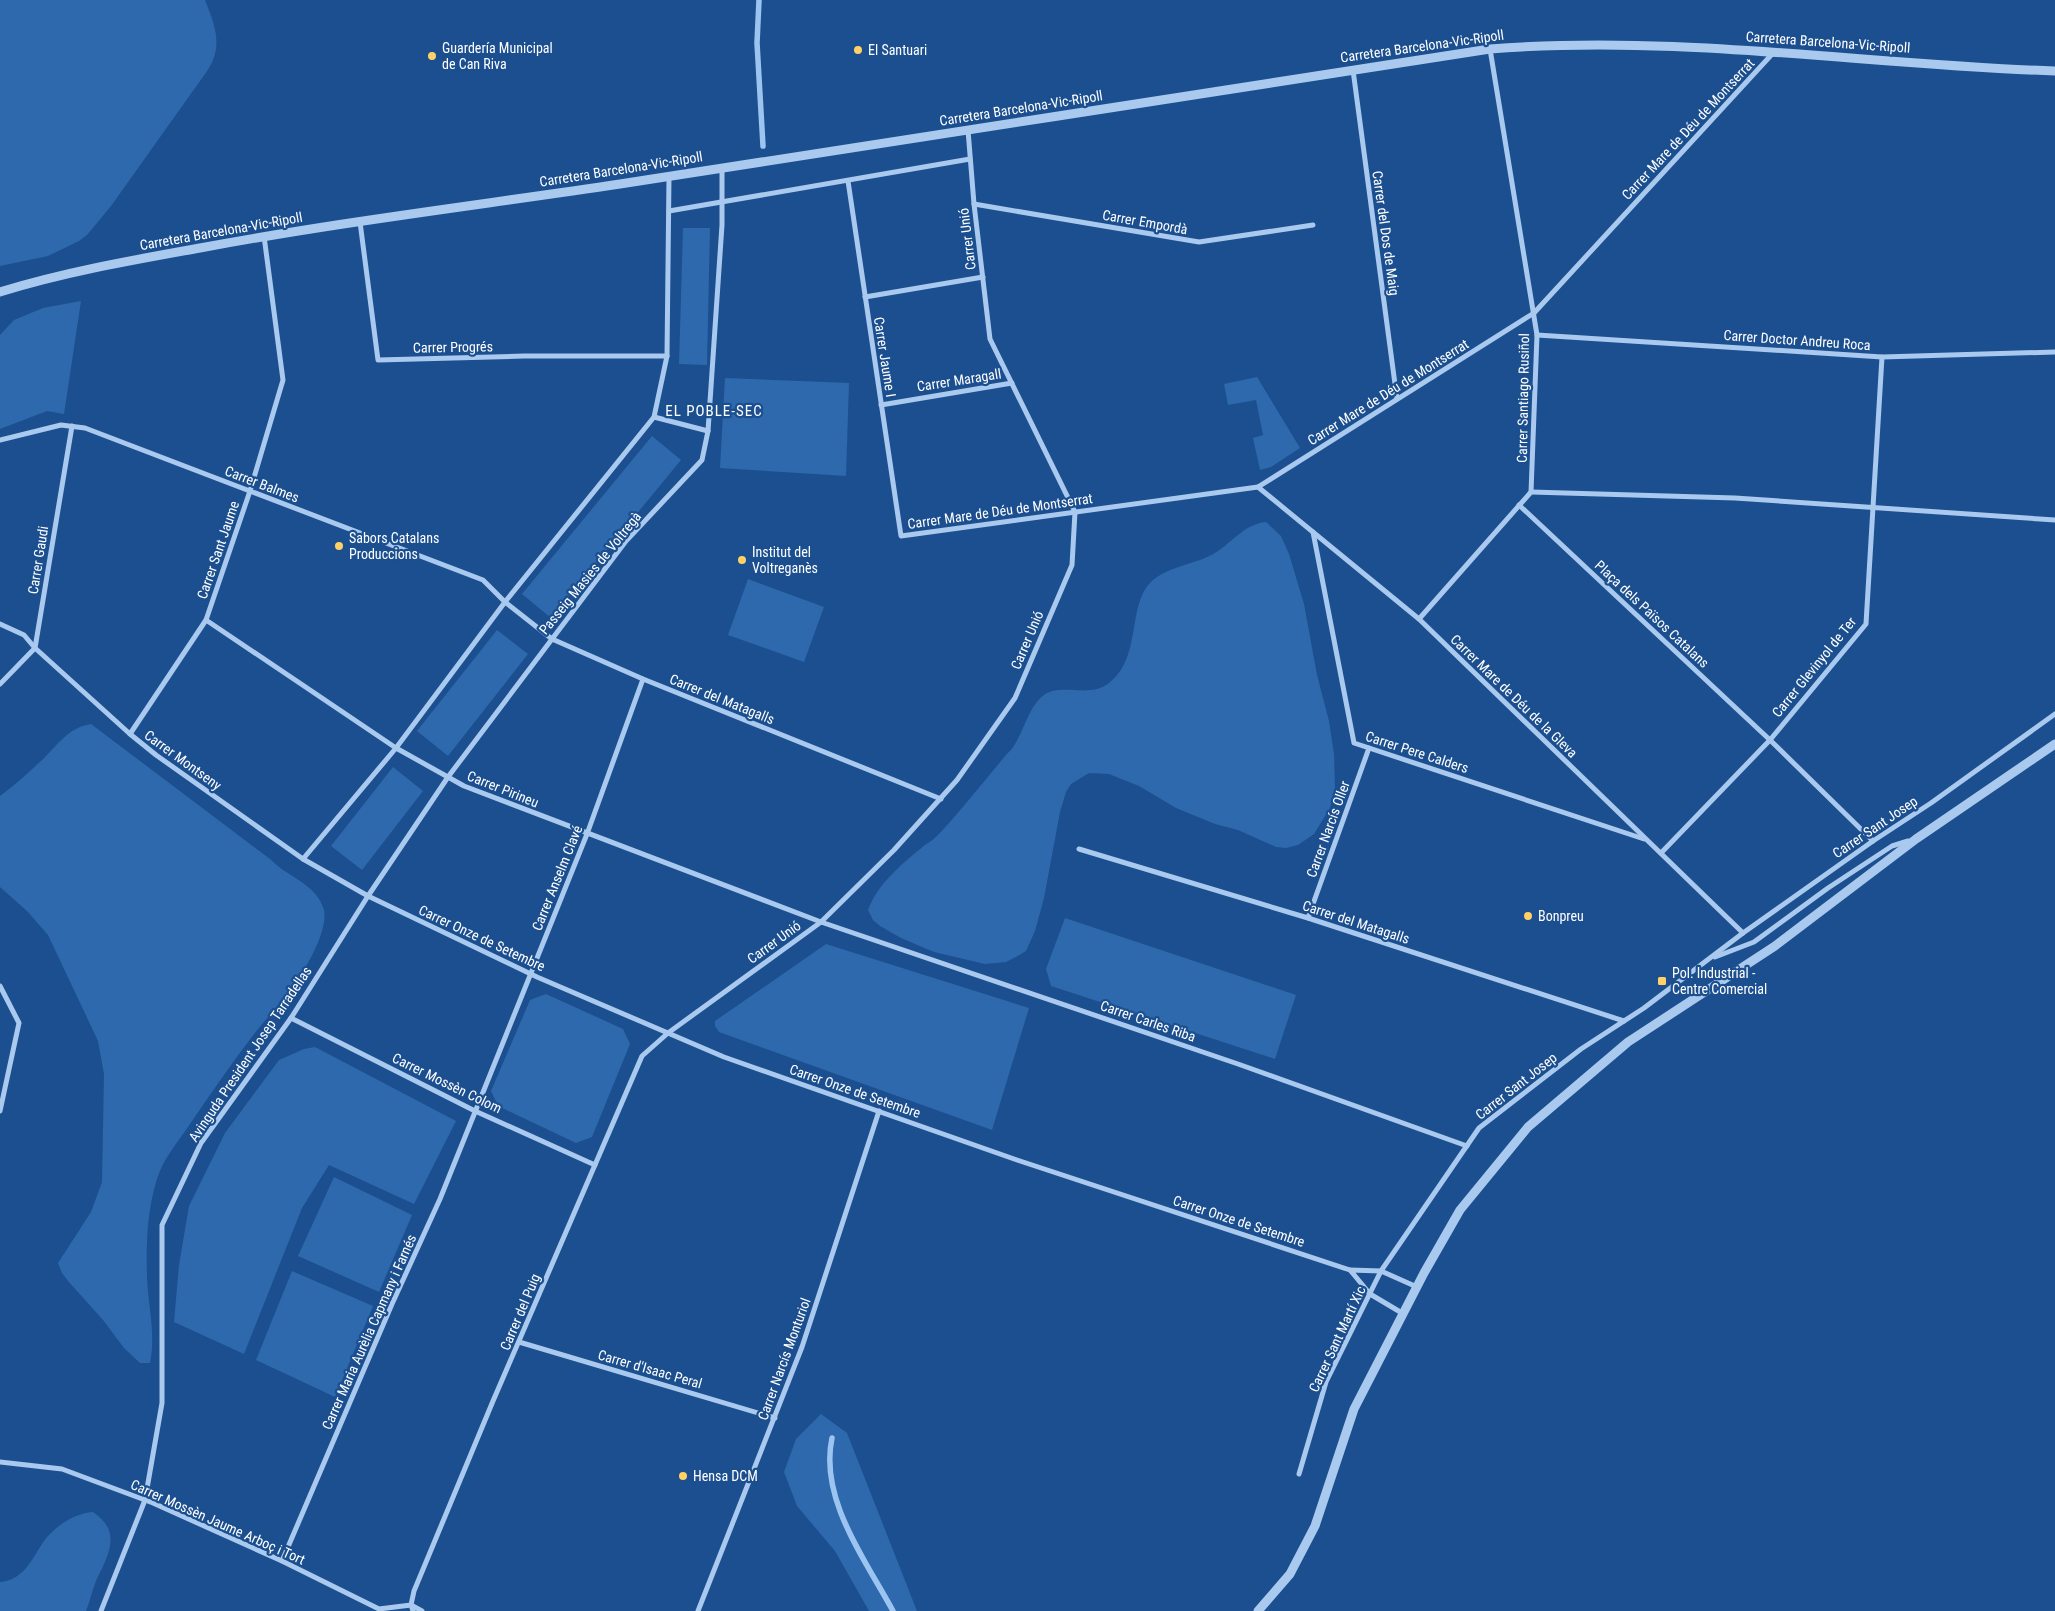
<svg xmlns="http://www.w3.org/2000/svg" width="2055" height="1611" viewBox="0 0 2055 1611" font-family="'Roboto Condensed',sans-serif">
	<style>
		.green { fill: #2e69ad }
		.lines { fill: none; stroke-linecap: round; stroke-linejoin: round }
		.stream { stroke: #9cc4f0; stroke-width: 5.5 }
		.minor { stroke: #a9c9ee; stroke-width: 5 }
		.tertiary { stroke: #a9c9ee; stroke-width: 9 }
		.poi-dot { fill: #ffd166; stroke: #1b4f8f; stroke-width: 2 }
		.labels { text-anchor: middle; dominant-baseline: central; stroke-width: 4.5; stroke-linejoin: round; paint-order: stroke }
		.street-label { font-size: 14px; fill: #fff; stroke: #1b4f8f }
		.poi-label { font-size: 14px; fill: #fff; stroke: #1b4f8f; text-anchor: start }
		.neighbourhood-label { font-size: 15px; letter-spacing: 1px; fill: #fff; stroke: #1b4f8f }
	</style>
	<rect width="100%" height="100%" fill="#1b4f8f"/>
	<g class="green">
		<path d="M 0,0 L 205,0 C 216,28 224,48 205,74 L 111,206 L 87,235 L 79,241 L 48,256 L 0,266 Z"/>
		<path d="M 683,228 L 710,228 L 707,365 L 679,364 Z"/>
		<path d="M 81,301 L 64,414 L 47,411 L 0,429 L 0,335 L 14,320 L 43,308 Z"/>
		<path d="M 1257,377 L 1300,448 L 1271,467 L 1260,470 L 1253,438 L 1263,435 L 1256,400 L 1228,405 L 1224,384 Z"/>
		<path d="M 725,378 L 849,383 L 846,476 L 720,468 Z"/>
		<path d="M 652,436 L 681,460 L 551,618 L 522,594 Z"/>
		<path d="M 1266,522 L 1281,536 L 1289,554 L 1304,604 L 1317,675 L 1329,721 L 1334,754 L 1335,788 L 1330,808 L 1314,834 L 1298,845 L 1286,848 L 1276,847 L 1238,830 L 1215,824 L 1176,808 L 1139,786 L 1109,774 L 1089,773 L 1071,784 L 1066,792 L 1060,812 L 1044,898 L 1035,931 L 1026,951 L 1016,957 L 1006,962 L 985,964 L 934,952 L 901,938 L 880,926 L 873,920 L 868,910 C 878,883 903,863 925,845 C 929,842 933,840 937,836 C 961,811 983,782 1006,755 C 1009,752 1013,748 1015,744 C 1025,728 1029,706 1044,695 C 1061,682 1089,699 1109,683 C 1143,657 1126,603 1153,580 C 1170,566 1196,564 1215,553 C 1233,542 1244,524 1266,522 Z"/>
		<path d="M 748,579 L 824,607 L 804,662 L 728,635 Z"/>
		<path d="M 497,630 L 528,654 L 448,756 L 417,731 Z"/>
		<path d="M 91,724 L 270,859 C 287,877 317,884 324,910 C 328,928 310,961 300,976 C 288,995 272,1012 258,1029 C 234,1060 212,1092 190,1124 C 178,1142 163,1159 157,1179 C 147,1211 146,1244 147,1277 C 148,1306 156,1334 150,1363 L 140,1363 L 124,1348 L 103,1320 L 68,1281 L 62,1273 L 58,1263 L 91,1212 L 102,1182 L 104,1074 L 98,1041 L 48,935 L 27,911 L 0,887 L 0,796 C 15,785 28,773 42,760 C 58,745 67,728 91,724 Z"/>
		<path d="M 393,767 L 423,791 L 362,870 L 331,846 Z"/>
		<path d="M 1065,918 L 1296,995 L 1275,1059 L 1051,986 L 1046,969 Z"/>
		<path d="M 826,944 L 1029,1008 L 992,1130 L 719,1032 L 715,1026 L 715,1021 Z"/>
		<path d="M 546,994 L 623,1029 L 630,1044 L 592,1137 L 576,1143 L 498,1106 L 491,1091 L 530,1000 Z"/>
		<path d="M 315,1047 L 456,1121 L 414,1204 L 329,1165 L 302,1208 L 244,1354 L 174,1322 L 179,1265 L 189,1206 L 225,1133 L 279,1060 L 304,1049 Z"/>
		<path d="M 334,1177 L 412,1215 L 379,1292 L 298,1256 Z"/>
		<path d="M 292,1271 L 373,1306 L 335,1397 L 256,1360 Z"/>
		<path d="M 821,1414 L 847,1433 L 917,1611 L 869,1611 L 835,1551 L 797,1506 L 784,1472 L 796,1439 Z"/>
		<path d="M 93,1512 C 123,1532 108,1555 96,1581 C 92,1591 90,1601 86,1611 L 0,1611 L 0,1582 C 23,1580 31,1561 42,1544 C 52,1528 74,1513 93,1512 Z"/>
	</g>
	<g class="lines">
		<g class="stream">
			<path d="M 759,0 L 757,43 L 763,146"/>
			<path d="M 832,1438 C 819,1499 865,1559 893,1611"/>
		</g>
		<g class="minor">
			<path d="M 1353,70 L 1397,399"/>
			<path d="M 848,181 L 901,536 L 1258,487 L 1534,313 L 1774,52"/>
			<path d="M 974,204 L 1199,242 L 1313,225"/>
			<path d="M 669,211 L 970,159"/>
			<path d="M 360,222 L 378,360 L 524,356 L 667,356"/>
			<path d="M 865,297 L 983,277"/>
			<path d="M 1537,335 L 1882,357 L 2055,352"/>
			<path d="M 881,405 L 1012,383"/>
			<path d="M 654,417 L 708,431"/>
			<path d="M 0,440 L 61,425 L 85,428 L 483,580 L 505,602 L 552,639 L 643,679 L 941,799"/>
			<path d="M 1258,487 L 1419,619 L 1743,933"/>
			<path d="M 1531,492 L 1735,498 L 2055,520"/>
			<path d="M 1519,505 L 1770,740 L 1873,841"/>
			<path d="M 1313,532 L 1354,743 L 1644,839"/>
			<path d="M 1419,619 L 1531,492 L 1537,335 L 1490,49"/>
			<path d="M 206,620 L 396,748 L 464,786 L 821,922 L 1238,1064 L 1467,1146"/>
			<path d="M 0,624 L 24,635 L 35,648 L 130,734 L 156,755 L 303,859 L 368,896 L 537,977 L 724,1057 L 1017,1160 L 1350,1270"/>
			<path d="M 0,684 L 35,648 L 72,426"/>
			<path d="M 130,734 L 206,620 L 250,491 L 283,380 L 264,236"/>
			<path d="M 1079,849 L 1308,918 L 1624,1021"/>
			<path d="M 1661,853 L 1770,740 L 1866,624 L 1882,357"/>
			<path d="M 303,859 L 396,748 L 505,602 L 654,417 L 667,356 L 669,177"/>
			<path d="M 1308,918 L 1369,748"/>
			<path d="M 1715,957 L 1754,942 L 1828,888 L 1892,846 L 1908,841"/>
			<path d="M 0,986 L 19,1023 L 0,1111"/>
			<path d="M 291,1018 L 475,1111 L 595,1165"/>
			<path d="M 1402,1313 L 1370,1294 L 1350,1270 L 1381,1271 L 1417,1287"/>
			<path d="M 519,1342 L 775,1418"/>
			<path d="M 0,1462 L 62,1469 L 153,1503 L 282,1561 L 379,1609 L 411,1605 L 422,1611"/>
			<path d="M 1299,1474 L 1326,1382 L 1381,1271 L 1479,1128 L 1581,1049 L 1644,1008 L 1743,933 L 1873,841 L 1931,803 L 2055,714"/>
			<path d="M 282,1561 L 392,1304 L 440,1199 L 587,834 L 643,679"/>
			<path d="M 101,1611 L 145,1500 L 162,1403 L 162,1225 L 201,1143 L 291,1018 L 368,896 L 448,777 L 626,541 L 702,460 L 708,431 L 722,225 L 722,168"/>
			<path d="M 413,1611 L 411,1605 L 414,1591 L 493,1401 L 642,1056 L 668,1033 L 821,922 L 894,850 L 957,780 L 1015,698 L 1072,565 L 1075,512 L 990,339 L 974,204 L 968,130"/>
			<path d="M 698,1611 L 802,1347 L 879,1111"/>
		</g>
		<g class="tertiary">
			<path d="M 0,292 C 65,272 133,260 200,248 C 339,222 480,205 620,184 C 910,141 1200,92 1490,49 C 1679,34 1867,65 2055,71"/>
			<path d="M 1258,1611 L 1290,1574 L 1315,1526 L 1354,1409 L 1424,1273 L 1460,1210 L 1528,1127 L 1628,1042 L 1775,946 L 1916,839 L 2055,744"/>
		</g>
	</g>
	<g class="poi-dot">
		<circle cx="858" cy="50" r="5"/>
		<circle cx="432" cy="56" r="5"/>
		<circle cx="339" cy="546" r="5"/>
		<circle cx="742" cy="560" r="5"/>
		<circle cx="1528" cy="916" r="5"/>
		<rect x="1657" y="976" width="10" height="10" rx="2.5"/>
		<circle cx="683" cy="1476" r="5"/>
	</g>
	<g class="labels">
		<g class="street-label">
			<text transform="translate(1828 42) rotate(4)">Carretera Barcelona-Vic-Ripoll</text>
			<text transform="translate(1422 46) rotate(-8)">Carretera Barcelona-Vic-Ripoll</text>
			<text transform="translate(1021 108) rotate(-9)">Carretera Barcelona-Vic-Ripoll</text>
			<text transform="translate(1688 129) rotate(-47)">Carrer Mare de Déu de Montserrat</text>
			<text transform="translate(621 169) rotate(-9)">Carretera Barcelona-Vic-Ripoll</text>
			<text transform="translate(1145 222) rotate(10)">Carrer Empordà</text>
			<text transform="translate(221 231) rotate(-10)">Carretera Barcelona-Vic-Ripoll</text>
			<text transform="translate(1386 233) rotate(82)">Carrer del Dos de Maig</text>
			<text transform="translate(967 239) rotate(-97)">Carrer Unió</text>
			<text transform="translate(1797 340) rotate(4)">Carrer Doctor Andreu Roca</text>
			<text transform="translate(453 347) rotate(-1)">Carrer Progrés</text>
			<text transform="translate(885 357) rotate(81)">Carrer Jaume I</text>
			<text transform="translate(959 380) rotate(-9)">Carrer Maragall</text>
			<text transform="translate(1388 392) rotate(-32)">Carrer Mare de Déu de Montserrat</text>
			<text transform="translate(1523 398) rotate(-89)">Carrer Santiago Rusiñol</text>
			<text transform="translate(262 484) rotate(21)">Carrer Balmes</text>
			<text transform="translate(1000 511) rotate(-8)">Carrer Mare de Déu de Montserrat</text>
			<text transform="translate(218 550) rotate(-71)">Carrer Sant Jaume</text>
			<text transform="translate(38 560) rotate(-81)">Carrer Gaudi</text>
			<text transform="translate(590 573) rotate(-51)">Passeig Masies de Voltregà</text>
			<text transform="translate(1652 614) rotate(43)">Plaça dels Països Catalans</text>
			<text transform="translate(1027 640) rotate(-67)">Carrer Unió</text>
			<text transform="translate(1814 667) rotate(-51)">Carrer Glevinyol de Ter</text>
			<text transform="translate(1514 696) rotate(44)">Carrer Mare de Déu de la Gleva</text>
			<text transform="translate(722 699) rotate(22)">Carrer del Matagalls</text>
			<text transform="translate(1417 752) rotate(18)">Carrer Pere Calders</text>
			<text transform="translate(183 760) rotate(36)">Carrer Montseny</text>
			<text transform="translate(503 789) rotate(22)">Carrer Pirineu</text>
			<text transform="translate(1875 827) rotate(-34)">Carrer Sant Josep</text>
			<text transform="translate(1328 829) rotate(-70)">Carrer Narcís Oller</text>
			<text transform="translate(557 878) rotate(-68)">Carrer Anselm Clavé</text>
			<text transform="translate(1356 922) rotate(18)">Carrer del Matagalls</text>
			<text transform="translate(482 938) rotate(25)">Carrer Onze de Setembre</text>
			<text transform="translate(774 942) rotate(-36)">Carrer Unió</text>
			<text transform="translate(1148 1021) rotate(19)">Carrer Carles Riba</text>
			<text transform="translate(250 1054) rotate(-56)">Avinguda President Josep Tarradellas</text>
			<text transform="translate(447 1083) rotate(26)">Carrer Mossèn Colom</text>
			<text transform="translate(1516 1086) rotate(-38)">Carrer Sant Josep</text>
			<text transform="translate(855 1091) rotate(19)">Carrer Onze de Setembre</text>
			<text transform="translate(1239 1221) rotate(18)">Carrer Onze de Setembre</text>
			<text transform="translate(520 1312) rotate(-67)">Carrer del Puig</text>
			<text transform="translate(369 1332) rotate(-66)">Carrer Maria Aurèlia Capmany i Farnés</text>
			<text transform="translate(1337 1339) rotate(-65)">Carrer Sant Martí Xic</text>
			<text transform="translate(784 1359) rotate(-70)">Carrer Narcís Monturiol</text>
			<text transform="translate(650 1369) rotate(16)">Carrer d'Isaac Peral</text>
			<text transform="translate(218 1522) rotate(24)">Carrer Mossèn Jaume Arboç i Tort</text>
		</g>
		<g class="poi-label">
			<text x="442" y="48">Guardería Municipal<tspan x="442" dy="16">de Can Riva</tspan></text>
			<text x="868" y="50">El Santuari</text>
			<text x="349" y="538">Sabors Catalans<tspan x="349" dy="16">Produccions</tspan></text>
			<text x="752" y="552">Institut del<tspan x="752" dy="16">Voltreganès</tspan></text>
			<text x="1538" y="916">Bonpreu</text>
			<text x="1672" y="973">Pol. Industrial -<tspan x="1672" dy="16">Centre Comercial</tspan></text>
			<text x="693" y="1476">Hensa DCM</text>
		</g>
		<g class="neighbourhood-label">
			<text x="714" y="411">EL POBLE-SEC</text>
		</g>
	</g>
</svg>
